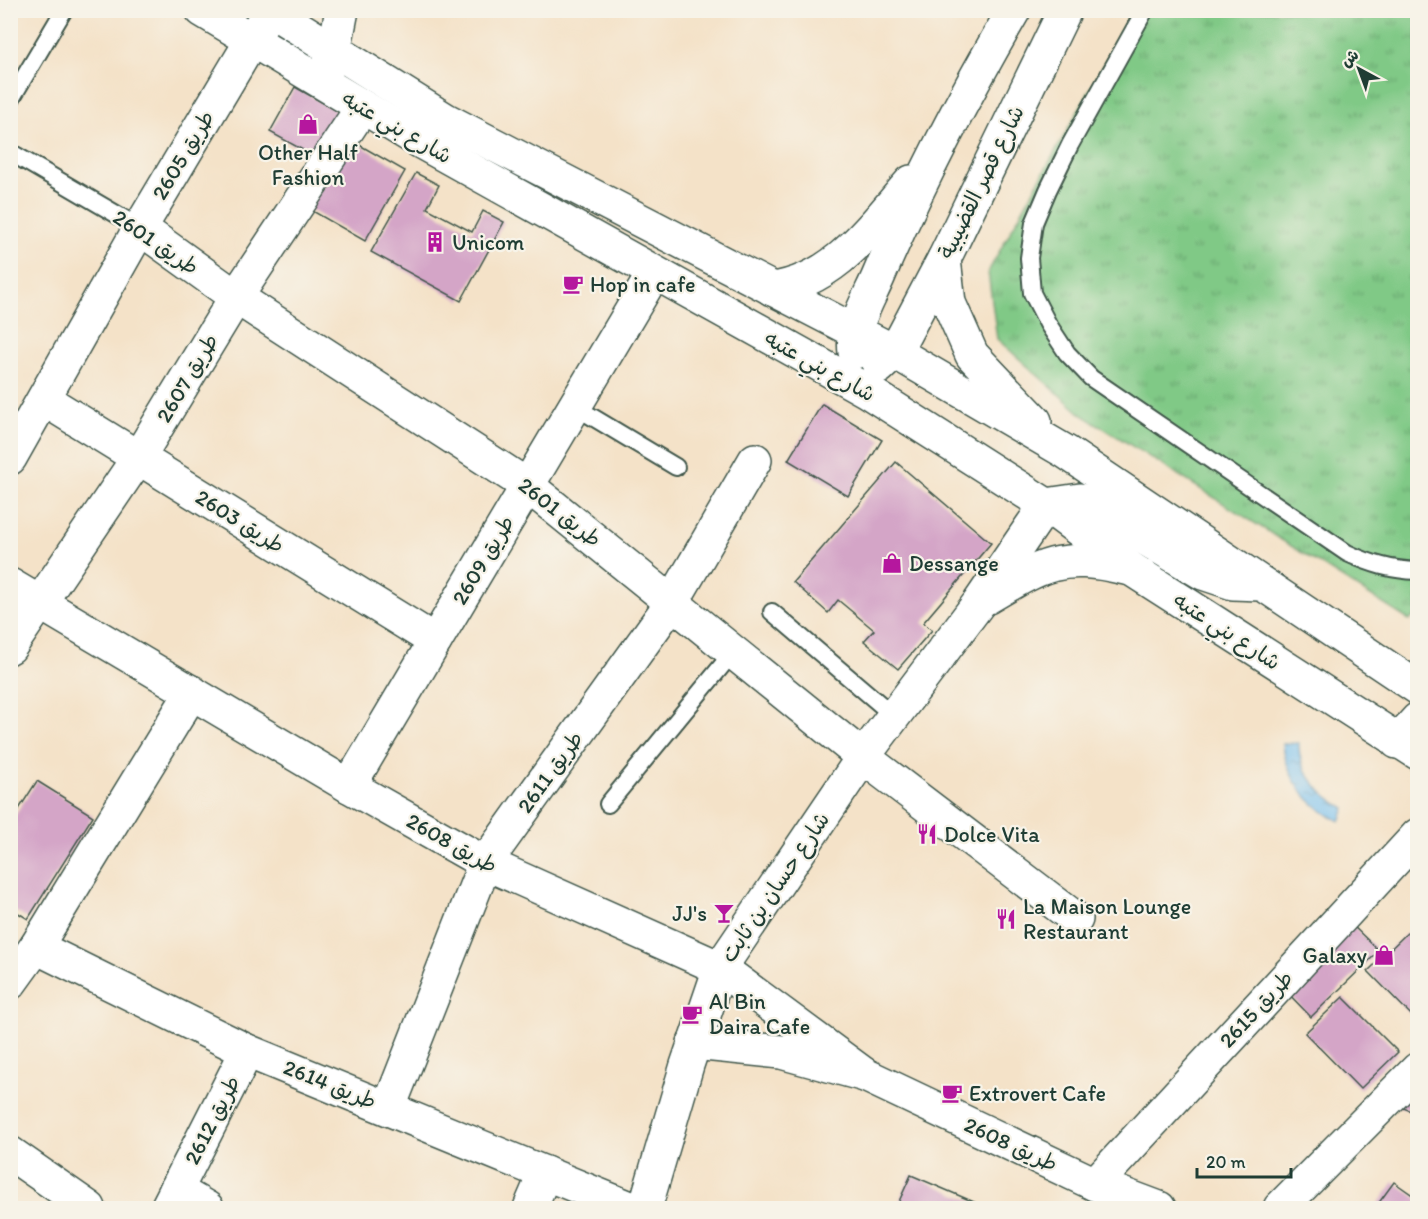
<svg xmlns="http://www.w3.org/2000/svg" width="1428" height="1219" viewBox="0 0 1428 1219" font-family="Itim,'Playpen Sans Arabic',sans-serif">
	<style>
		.grass { fill: url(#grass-tufts); stroke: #50835d; stroke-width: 1.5 }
		.water { fill: url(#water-ripples); stroke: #4a7e92; stroke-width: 1.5 }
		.building { fill: #d4a5c7 }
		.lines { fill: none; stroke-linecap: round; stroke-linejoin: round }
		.lane-casing { stroke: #3f564a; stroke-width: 20 }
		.street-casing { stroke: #3f564a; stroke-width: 36 }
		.secondary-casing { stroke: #3f564a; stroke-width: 36 }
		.lane { stroke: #fff; stroke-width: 16 }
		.street { stroke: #fff; stroke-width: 33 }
		.secondary { stroke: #fff; stroke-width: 33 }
		.labels { text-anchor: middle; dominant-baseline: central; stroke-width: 4.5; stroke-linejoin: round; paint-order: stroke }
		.street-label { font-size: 22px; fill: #1f3d34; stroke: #f7f3e8 }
		.poi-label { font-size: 22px; fill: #1f3d34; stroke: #f7f3e8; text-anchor: start }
	</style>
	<defs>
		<pattern id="grass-tufts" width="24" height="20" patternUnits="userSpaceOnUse" patternTransform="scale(1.5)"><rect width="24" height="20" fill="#80c986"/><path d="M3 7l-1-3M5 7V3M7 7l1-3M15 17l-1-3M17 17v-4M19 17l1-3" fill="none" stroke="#68a46e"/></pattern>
		<pattern id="water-ripples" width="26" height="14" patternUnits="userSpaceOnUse" patternTransform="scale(1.5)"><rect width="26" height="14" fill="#76bfef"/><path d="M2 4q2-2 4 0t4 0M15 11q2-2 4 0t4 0" fill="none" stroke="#609cc2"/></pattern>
	</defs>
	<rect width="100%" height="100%" fill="#f7f3e8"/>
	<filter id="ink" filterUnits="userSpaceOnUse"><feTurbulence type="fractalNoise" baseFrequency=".0167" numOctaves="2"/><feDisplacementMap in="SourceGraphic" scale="12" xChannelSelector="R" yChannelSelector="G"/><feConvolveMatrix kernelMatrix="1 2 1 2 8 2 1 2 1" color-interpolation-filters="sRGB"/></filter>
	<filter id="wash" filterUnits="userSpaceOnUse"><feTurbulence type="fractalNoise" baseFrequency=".008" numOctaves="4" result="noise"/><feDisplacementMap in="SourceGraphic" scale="24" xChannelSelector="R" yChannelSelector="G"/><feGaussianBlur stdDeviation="1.35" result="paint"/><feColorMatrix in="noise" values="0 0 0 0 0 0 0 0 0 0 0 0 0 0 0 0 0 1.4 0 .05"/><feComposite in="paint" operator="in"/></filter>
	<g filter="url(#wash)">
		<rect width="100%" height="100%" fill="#f4e2c8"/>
		<path class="grass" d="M 1134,11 L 1417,11 L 1417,615 L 1409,620 L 1081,414 L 997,339 L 988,272 Z"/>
		<path class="water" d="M 1299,743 C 1297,771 1322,796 1345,808 L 1340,821 C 1309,807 1286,779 1283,744 Z"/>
		<g id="blocks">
			<g class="building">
				<path d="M 295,87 L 346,116 L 321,160 L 270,132 Z"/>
				<path d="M 349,139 L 405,171 L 365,241 L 309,209 Z"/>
				<path d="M 416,173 L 439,185 L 427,208 L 472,232 L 483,211 L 504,222 L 461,301 L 371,252 Z"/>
				<path d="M 822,404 L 882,440 L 848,496 L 788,460 Z"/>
				<path d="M 896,462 L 991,543 L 923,623 L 932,630 L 898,669 L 864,641 L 874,630 L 838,600 L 828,613 L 793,582 Z"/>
				<path d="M 37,781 L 93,816 L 28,919 L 10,908 L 10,823 Z"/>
				<path d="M 1349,922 L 1379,951 L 1311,1017 L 1282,987 Z"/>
				<path d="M 1408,932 L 1418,942 L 1418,1022 L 1368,971 Z"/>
				<path d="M 1343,997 L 1398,1052 L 1360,1089 L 1305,1033 Z"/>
				<path d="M 1418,1077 L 1418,1114 L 1391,1103 Z"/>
				<path d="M 911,1175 L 988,1208 L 896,1208 Z"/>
				<path d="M 1394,1182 L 1418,1199 L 1418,1208 L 1375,1208 Z"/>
			</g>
		</g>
	</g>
	<g filter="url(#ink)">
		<use href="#blocks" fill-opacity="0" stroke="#3f564a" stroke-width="1.5"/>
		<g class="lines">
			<g class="lane-casing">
				<g id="lane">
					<path d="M 1145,10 L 1070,145 L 1048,190 L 1034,223 L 1029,258 L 1032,293 L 1048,324 L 1067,353 L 1091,378 L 1347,553 C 1371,564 1391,570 1418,571"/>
					<path d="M 10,101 L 64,10"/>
					<path d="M 10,152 L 140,228"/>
					<path d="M 574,406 L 676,467"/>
					<path d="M 772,612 L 894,716"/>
					<path d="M 608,804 L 734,651"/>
				</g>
			</g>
			<g class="street-casing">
				<g id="street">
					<path d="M 324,75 L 334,51 L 342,10"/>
					<path d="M 140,228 L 236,297 L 528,486 L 863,757 L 1076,919"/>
					<path d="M 45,400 L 435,641"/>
					<path d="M 10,458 L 140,228 L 270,10"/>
					<path d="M 10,585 L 349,786 L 485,863 L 720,968 L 865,1075"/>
					<path d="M 10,647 L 138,458 L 236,297 L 362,108"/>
					<path d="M 349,786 L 654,273"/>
					<path d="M 36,947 L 247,1051 L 630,1208"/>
					<path d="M 10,983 L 36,947 L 192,692"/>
					<path d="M 694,1043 L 781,1052 L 865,1075 L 1095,1184 L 1159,1208"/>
					<path d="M 389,1107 L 485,863 L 673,601 L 755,460"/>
					<path d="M 10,1153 L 89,1208"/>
					<path d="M 1095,1184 L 1418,835"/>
					<path d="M 176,1190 L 207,1208"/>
					<path d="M 167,1208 L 247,1051"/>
					<path d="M 530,1208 L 545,1173"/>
					<path d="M 1280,1208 L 1418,1069"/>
				</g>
			</g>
			<g class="secondary-casing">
				<g id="secondary">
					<path d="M 202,10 L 423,143 L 867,391 L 1046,505 L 1133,570 L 1418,753"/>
					<path d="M 270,10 L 446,120 L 895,352 L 1066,452 L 1418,688"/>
					<path d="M 944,259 L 949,303 L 972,355 L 1035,421"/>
					<path d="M 772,289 C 835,281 871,227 911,182"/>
					<path d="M 855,352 C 851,326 869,299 879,275 C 918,184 964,96 1014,10"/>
					<path d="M 879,367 L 895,352 L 944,259 L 1065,10"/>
					<path d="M 988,597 C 1043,564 1061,553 1125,568"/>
					<path d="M 1397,742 L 1418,719"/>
					<path d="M 645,1208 L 687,1065 L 720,968 L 863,757 L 979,603 L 1046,505 L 1080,500 L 1203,573 L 1233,583 L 1260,584"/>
				</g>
			</g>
			<use href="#lane" class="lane"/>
			<use href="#street" class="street"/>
			<use href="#secondary" class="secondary"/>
		</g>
	</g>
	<defs>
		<g id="shop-bare" transform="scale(1.62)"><path d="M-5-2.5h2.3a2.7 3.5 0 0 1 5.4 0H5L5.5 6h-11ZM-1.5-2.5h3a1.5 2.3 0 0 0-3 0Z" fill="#b5179e" stroke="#f7f3e8" stroke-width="2.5" paint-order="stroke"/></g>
		<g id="building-bare" transform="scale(1.62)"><path d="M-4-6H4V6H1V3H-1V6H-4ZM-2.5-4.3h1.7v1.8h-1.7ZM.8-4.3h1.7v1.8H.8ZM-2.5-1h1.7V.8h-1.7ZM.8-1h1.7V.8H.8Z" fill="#b5179e" stroke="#f7f3e8" stroke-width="2.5" paint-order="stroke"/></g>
		<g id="cafe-bare" transform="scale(1.62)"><path d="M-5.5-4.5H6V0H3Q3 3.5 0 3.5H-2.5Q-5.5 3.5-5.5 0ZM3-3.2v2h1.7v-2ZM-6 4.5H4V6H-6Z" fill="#b5179e" stroke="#f7f3e8" stroke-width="2.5" paint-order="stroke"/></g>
		<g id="restaurant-bare" transform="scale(1.62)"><path d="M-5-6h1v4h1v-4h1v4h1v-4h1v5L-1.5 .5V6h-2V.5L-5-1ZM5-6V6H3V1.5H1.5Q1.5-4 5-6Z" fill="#b5179e" stroke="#f7f3e8" stroke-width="2.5" paint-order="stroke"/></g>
		<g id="bar-bare" transform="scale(1.62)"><path d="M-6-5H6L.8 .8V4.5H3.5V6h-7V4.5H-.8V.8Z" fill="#b5179e" stroke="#f7f3e8" stroke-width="2.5" paint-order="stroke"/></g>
	</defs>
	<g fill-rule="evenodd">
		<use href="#shop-bare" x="308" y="124"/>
		<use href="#building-bare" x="435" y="242"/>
		<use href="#cafe-bare" x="573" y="284"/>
		<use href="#shop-bare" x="892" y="563"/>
		<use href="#restaurant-bare" x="927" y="834"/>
		<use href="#bar-bare" x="724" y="913"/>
		<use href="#restaurant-bare" x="1006" y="919"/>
		<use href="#shop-bare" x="1384" y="955"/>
		<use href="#cafe-bare" x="692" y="1014"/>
		<use href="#cafe-bare" x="952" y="1093"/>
	</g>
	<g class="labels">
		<g class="street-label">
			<text transform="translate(397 127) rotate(30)">شارع بني عتبه</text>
			<text transform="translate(183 155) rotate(-59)">طريق 2605</text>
			<text transform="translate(981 182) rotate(-64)">شارع قصر القضيبية</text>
			<text transform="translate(156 242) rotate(34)">طريق 2601</text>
			<text transform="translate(820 366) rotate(29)">شارع بني عتبه</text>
			<text transform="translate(187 378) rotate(-59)">طريق 2607</text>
			<text transform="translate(560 512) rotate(38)">طريق 2601</text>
			<text transform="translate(240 521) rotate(32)">طريق 2603</text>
			<text transform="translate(483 560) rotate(-59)">طريق 2609</text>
			<text transform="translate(1227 631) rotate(33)">شارع بني عتبه</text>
			<text transform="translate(550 772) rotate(-54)">طريق 2611</text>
			<text transform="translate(452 843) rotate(29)">طريق 2608</text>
			<text transform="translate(775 887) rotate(-56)">شارع حسان بن ثابت</text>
			<text transform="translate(1256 1009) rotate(-47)">طريق 2615</text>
			<text transform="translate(330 1084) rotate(22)">طريق 2614</text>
			<text transform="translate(212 1120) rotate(-63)">طريق 2612</text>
			<text transform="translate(1011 1144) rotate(25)">طريق 2608</text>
		</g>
		<g class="poi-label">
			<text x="308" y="152" text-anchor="middle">Other Half<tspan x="308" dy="25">Fashion</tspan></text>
			<text x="452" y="242">Unicom</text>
			<text x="590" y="284">Hop in cafe</text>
			<text x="909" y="563">Dessange</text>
			<text x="944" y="834">Dolce Vita</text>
			<text x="1023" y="906">La Maison Lounge<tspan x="1023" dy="25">Restaurant</tspan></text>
			<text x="707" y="913" text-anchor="end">JJ's</text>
			<text x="1367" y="955" text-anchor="end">Galaxy</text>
			<text x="709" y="1001">Al Bin<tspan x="709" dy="25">Daira Cafe</tspan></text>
			<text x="969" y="1093">Extrovert Cafe</text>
		</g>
	</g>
	<rect width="1428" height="1219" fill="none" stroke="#f7f3e8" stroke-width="36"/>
	<g transform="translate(1359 69) rotate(319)" stroke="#f7f3e8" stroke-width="4.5" paint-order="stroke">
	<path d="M0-4.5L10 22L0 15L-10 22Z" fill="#1f3d34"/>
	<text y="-9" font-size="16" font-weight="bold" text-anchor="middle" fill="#1f3d34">ش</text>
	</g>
	<path d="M1197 1168v9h94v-9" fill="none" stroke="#1f3d34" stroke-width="3"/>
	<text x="1206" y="1168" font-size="18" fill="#1f3d34" stroke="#f7f3e8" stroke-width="4.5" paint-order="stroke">20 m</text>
</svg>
